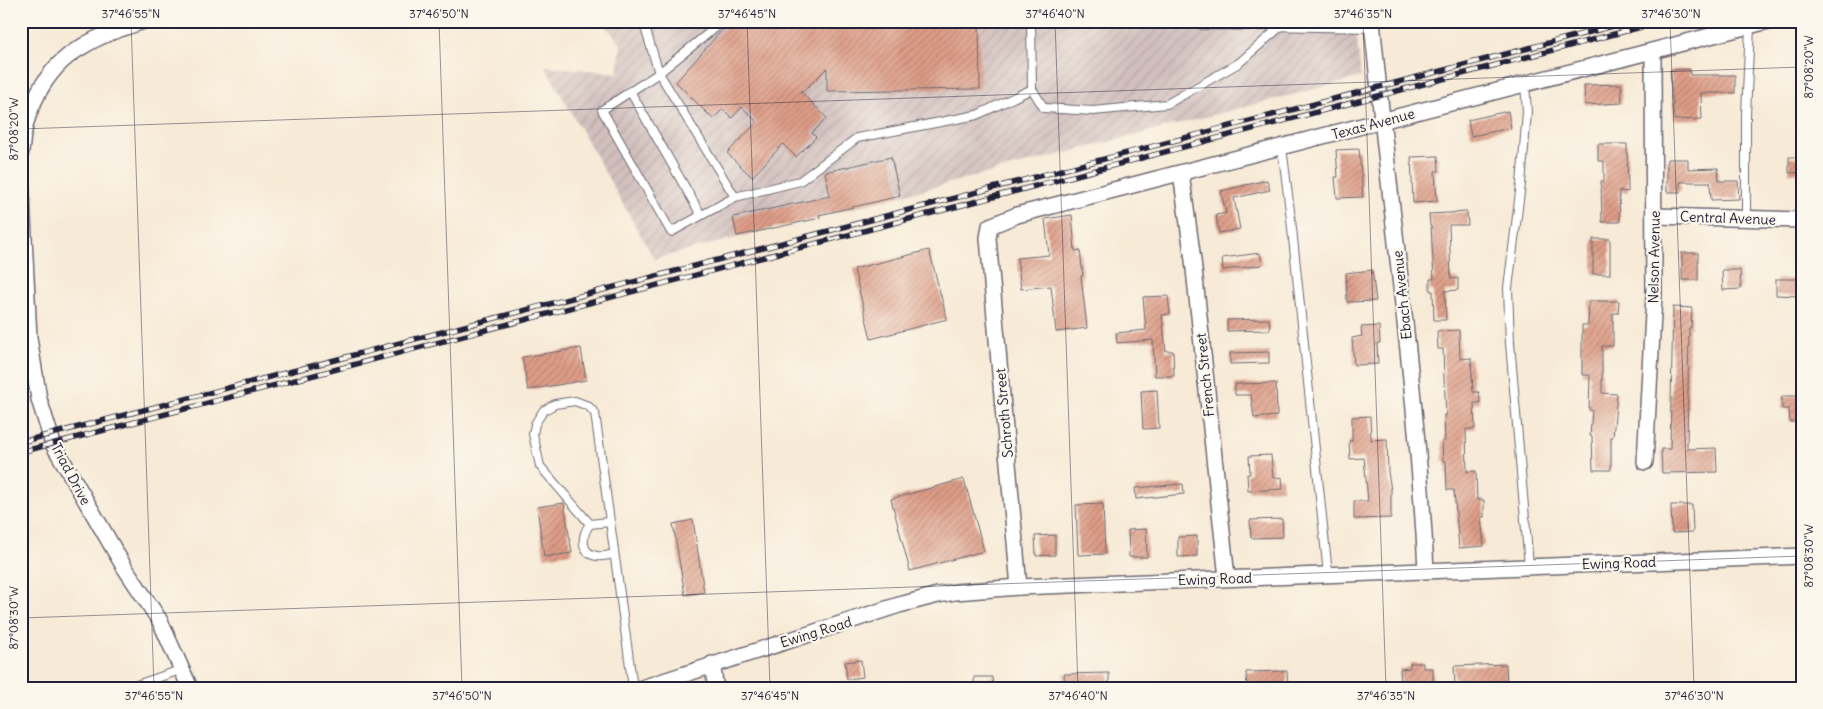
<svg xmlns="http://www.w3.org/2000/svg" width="1823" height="709" viewBox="0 0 1823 709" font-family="Delius,sans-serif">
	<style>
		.industrial { fill: url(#industrial-furrows) }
		.building { fill: url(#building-hatch) }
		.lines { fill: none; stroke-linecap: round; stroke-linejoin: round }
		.lane-casing { stroke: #6d6871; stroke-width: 10 }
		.street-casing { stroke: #6d6871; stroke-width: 18 }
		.lane { stroke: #fff; stroke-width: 8 }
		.street { stroke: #fff; stroke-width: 15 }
		.rail-casing { stroke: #22223b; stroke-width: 5.5 }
		.rail { stroke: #fbf7ec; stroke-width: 4; stroke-dasharray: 11; stroke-linecap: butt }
		.ticks { fill: none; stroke: #22223b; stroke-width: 1; stroke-opacity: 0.45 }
		.labels { text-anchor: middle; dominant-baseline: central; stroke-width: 4.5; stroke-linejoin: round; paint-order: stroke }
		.street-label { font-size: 14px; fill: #22223b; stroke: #fbf7ec }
		.neatline { fill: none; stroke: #22223b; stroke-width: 2 }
		.ticks-label { font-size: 12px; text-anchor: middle; fill: #22223b }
	</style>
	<defs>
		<pattern id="industrial-furrows" width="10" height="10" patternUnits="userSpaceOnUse" patternTransform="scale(1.25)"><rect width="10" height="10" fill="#d1bfbd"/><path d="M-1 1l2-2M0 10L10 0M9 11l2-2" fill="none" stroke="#b3a4a3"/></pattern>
		<pattern id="building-hatch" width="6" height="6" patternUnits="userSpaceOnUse" patternTransform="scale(1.25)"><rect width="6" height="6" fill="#de9d87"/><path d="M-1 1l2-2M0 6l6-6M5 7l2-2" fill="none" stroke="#b48070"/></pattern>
	</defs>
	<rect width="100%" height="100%" fill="#fbf7ec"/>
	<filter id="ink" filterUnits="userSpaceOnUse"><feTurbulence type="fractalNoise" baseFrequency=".02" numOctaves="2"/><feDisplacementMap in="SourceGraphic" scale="10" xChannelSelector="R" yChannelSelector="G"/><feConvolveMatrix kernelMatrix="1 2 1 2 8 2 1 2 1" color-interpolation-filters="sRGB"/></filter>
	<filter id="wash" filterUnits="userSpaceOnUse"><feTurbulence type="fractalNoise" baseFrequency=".0096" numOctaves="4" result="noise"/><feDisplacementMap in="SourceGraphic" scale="20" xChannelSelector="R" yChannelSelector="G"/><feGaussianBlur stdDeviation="1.12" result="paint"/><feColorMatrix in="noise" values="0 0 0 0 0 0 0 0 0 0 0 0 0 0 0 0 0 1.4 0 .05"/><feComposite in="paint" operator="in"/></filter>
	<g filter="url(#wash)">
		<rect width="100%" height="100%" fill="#f7ead6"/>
		<path class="industrial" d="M 602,21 L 1355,21 L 1361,77 L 654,259 L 545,66 L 618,73 L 621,44 Z"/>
		<g id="blocks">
			<g class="building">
				<path d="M 730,21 L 979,21 L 980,89 L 827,91 L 827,68 L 804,91 L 800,91 L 827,118 L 812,133 L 816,137 L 796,157 L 783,144 L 752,177 L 727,153 L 757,122 L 742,107 L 732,118 L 723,109 L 713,119 L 676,82 Z"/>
				<path d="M 1690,69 L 1690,75 L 1735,75 L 1735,93 L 1701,93 L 1702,119 L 1674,120 L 1670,70 Z"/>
				<path d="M 1621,84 L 1622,103 L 1585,105 L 1584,85 Z"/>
				<path d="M 1508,111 L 1511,128 L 1471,136 L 1468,120 Z"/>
				<path d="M 1598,144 L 1627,144 L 1628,192 L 1619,191 L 1620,222 L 1602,222 L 1601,181 L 1604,181 L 1604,161 L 1598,161 Z"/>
				<path d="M 1359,149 L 1363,197 L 1337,198 L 1335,177 L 1338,177 L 1336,150 Z"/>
				<path d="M 1438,156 L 1439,171 L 1435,171 L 1437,201 L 1413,203 L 1411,157 Z"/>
				<path d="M 891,157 L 900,196 L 819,215 L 820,218 L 737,236 L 733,217 L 830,196 L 825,172 Z"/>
				<path d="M 1789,157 L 1802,157 L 1802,172 L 1789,173 Z"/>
				<path d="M 1667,159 L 1688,159 L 1688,169 L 1718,168 L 1719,181 L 1738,181 L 1739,199 L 1711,200 L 1710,182 L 1680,182 L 1680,192 L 1667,192 Z"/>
				<path d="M 1267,180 L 1270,190 L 1234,198 L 1240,229 L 1219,233 L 1216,215 L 1226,213 L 1221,191 Z"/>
				<path d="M 1467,212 L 1468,225 L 1449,225 L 1451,279 L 1458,278 L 1458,290 L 1445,291 L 1446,320 L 1434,320 L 1433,291 L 1430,291 L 1430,279 L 1434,279 L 1431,226 L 1430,226 L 1429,214 Z"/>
				<path d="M 1072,215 L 1075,251 L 1080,250 L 1083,276 L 1081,276 L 1087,328 L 1056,332 L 1051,286 L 1021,289 L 1017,258 L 1049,255 L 1045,219 Z"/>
				<rect x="1593" y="239" width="17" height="35"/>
				<path d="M 929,250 L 947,319 L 871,339 L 854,269 Z"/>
				<path d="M 1260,253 L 1262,265 L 1223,270 L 1222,258 Z"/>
				<rect x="1682" y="253" width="16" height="27"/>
				<path d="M 1372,270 L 1376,301 L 1347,302 L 1346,273 Z"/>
				<path d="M 1722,270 L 1740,270 L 1741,289 L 1723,290 Z"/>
				<path d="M 1776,279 L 1802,279 L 1802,296 L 1776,295 Z"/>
				<path d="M 1168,296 L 1170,314 L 1162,315 L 1166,351 L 1173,351 L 1174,376 L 1155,376 L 1153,340 L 1117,343 L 1116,333 L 1146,330 L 1143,297 Z"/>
				<path d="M 1589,301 L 1619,301 L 1618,313 L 1613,313 L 1613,346 L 1602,346 L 1602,393 L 1617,394 L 1613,437 L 1611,437 L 1611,470 L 1593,470 L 1592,436 L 1590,436 L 1592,410 L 1589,410 L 1590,375 L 1582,375 L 1582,325 L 1588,325 Z"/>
				<path d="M 1673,307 L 1692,308 L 1691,328 L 1689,328 L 1687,449 L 1716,448 L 1717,472 L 1662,473 L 1661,449 L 1670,449 Z"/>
				<path d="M 1269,319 L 1270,330 L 1227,331 L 1227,320 Z"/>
				<path d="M 1379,326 L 1380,343 L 1377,343 L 1378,364 L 1354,365 L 1352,338 L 1362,336 L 1361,327 Z"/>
				<path d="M 1459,330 L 1460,359 L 1471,358 L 1473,392 L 1479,392 L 1480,403 L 1474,403 L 1475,429 L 1466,429 L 1467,472 L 1476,471 L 1477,500 L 1484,500 L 1484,517 L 1481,517 L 1484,546 L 1459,548 L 1454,490 L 1447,490 L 1446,461 L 1443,461 L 1442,441 L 1445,441 L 1444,415 L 1446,415 L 1444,378 L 1443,349 L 1438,349 L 1437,331 Z"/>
				<path d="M 581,348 L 586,380 L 528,390 L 522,357 Z"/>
				<path d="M 1269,352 L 1269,363 L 1230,364 L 1230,353 Z"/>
				<path d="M 1276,383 L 1277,416 L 1254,418 L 1251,395 L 1235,395 L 1235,384 Z"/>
				<path d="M 1157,390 L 1159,428 L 1143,429 L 1141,391 Z"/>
				<path d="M 1782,396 L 1802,396 L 1801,422 L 1790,422 L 1789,409 L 1782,409 Z"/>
				<path d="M 1370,416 L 1371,440 L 1387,439 L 1388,472 L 1391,490 L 1391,518 L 1354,519 L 1354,501 L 1368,501 L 1364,458 L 1350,459 L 1349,441 L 1352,441 L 1352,417 Z"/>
				<path d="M 1271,455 L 1273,478 L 1282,477 L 1283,489 L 1248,491 L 1247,474 L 1250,474 L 1249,456 Z"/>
				<path d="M 964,479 L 984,551 L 910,571 L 891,499 Z"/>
				<path d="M 1183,484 L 1184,494 L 1136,499 L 1135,488 Z"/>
				<path d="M 564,503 L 572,553 L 544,557 L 537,507 Z"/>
				<path d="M 1103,504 L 1105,554 L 1078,555 L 1076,505 Z"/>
				<path d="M 1671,505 L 1692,505 L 1693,532 L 1672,533 Z"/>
				<path d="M 1282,519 L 1283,537 L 1251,538 L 1250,520 Z"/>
				<path d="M 693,520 L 704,592 L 685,595 L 673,524 Z"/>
				<path d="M 1146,529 L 1147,557 L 1129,557 L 1128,530 Z"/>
				<path d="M 1055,535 L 1055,555 L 1036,556 L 1035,536 Z"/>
				<path d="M 1197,536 L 1197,556 L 1178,557 L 1178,537 Z"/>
				<path d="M 861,660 L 863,677 L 847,679 L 845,662 Z"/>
				<path d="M 1410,663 L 1423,663 L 1423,668 L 1433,668 L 1433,688 L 1401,688 L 1400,669 L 1410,668 Z"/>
				<path d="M 1506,664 L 1507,685 L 1455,687 L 1454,666 Z"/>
				<path d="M 1287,671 L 1288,688 L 1247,688 L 1246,672 Z"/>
				<path d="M 1109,673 L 1109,688 L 1065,688 L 1064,674 Z"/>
				<path d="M 974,677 L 992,677 L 993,688 L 974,688 Z"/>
			</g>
		</g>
	</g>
	<g filter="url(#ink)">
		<use href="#blocks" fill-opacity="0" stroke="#6d6871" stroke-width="1"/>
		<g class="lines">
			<g class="lane-casing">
				<g id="lane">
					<path d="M 643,21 L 659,73 L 735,197"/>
					<path d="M 713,21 L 716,27 L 659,73 L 602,110 L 671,232 L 735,197 L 800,181 L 857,138 L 977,115 L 1032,89"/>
					<path d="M 1031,21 L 1032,89 L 1044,108 L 1093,111 L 1167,104 L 1239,63 L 1280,27"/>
					<path d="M 1197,21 L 1202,25 L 1372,28"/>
					<path d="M 1525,84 L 1527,112 L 1521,184 L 1508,288 L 1510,343 L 1529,566"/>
					<path d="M 630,91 L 701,215"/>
					<path d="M 1282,147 L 1291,219 L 1328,574"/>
					<path d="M 1746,219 L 1746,115 L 1750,26"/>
					<path d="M 609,522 L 590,524 L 540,466 L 533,434 L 535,424 L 543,411 L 555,404 L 575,401 L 588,406 L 595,413 L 633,688"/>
					<path d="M 590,524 C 582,534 579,554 597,556 C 602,557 609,555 614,554"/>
					<path d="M 128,688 L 183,669"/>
				</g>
			</g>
			<g class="street-casing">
				<g id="street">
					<path d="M 1372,21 C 1389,204 1417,386 1426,570"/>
					<path d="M 21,152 C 23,113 45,68 80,48 C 100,35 122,28 144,21"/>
					<path d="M 1181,173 L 1193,260 L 1227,578"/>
					<path d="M 21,176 L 29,338 L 39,399 L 53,444 L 123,565 L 160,621 L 190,688"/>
					<path d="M 1654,216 L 1802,220"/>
					<path d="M 1645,462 L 1654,296 L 1653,51"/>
					<path d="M 1019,587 L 988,238 L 990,226 L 1017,215 L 1768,21"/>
					<path d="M 712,664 L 716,688"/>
					<path d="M 642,688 L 899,605 L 938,595 L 955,592 L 1019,587 L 1802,556"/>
				</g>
			</g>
			<use href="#lane" class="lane"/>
			<use href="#street" class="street"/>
			<g class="rail-casing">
				<g id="rail">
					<path d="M 21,442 L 1632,21"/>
					<path d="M 21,452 L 1664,21"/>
				</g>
			</g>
			<use href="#rail" class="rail"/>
		</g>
	</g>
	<path class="ticks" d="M 131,21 L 154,688M 439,21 L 462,688M 747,21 L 770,688M 1055,21 L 1078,688M 1363,21 L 1386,688M 1670,21 L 1694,688M 21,129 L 1802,67M 21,618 L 1802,556"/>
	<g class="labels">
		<g class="street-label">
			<text transform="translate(1373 124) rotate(-15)">Texas Avenue</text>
			<text transform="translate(1728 218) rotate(2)">Central Avenue</text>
			<text transform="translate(1654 257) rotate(-89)">Nelson Avenue</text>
			<text transform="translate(1402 295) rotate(-96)">Ebach Avenue</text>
			<text transform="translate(1205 375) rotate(-96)">French Street</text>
			<text transform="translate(1004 413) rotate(-95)">Schroth Street</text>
			<text transform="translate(71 474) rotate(62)">Triad Drive</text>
			<text transform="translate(1619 563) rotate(-2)">Ewing Road</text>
			<text transform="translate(1215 579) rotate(-2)">Ewing Road</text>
			<text transform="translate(816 632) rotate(-17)">Ewing Road</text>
		</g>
	</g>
	<rect width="1823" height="709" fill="none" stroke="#fbf7ec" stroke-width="55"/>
	<rect x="28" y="28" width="1768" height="654" class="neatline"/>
	<g class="ticks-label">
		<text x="131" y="18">37°46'55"N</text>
		<text x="439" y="18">37°46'50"N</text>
		<text x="747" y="18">37°46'45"N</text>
		<text x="1055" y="18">37°46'40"N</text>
		<text x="1363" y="18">37°46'35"N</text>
		<text x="1671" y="18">37°46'30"N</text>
		<text transform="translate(1809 67) rotate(-90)" y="4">87°08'20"W</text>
		<text transform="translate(14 129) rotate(-90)" y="4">87°08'20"W</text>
		<text transform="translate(1809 556) rotate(-90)" y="4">87°08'30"W</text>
		<text transform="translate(14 618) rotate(-90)" y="4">87°08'30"W</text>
		<text x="154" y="700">37°46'55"N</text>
		<text x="462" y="700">37°46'50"N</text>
		<text x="770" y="700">37°46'45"N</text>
		<text x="1078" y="700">37°46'40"N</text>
		<text x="1386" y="700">37°46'35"N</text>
		<text x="1694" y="700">37°46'30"N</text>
	</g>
</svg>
